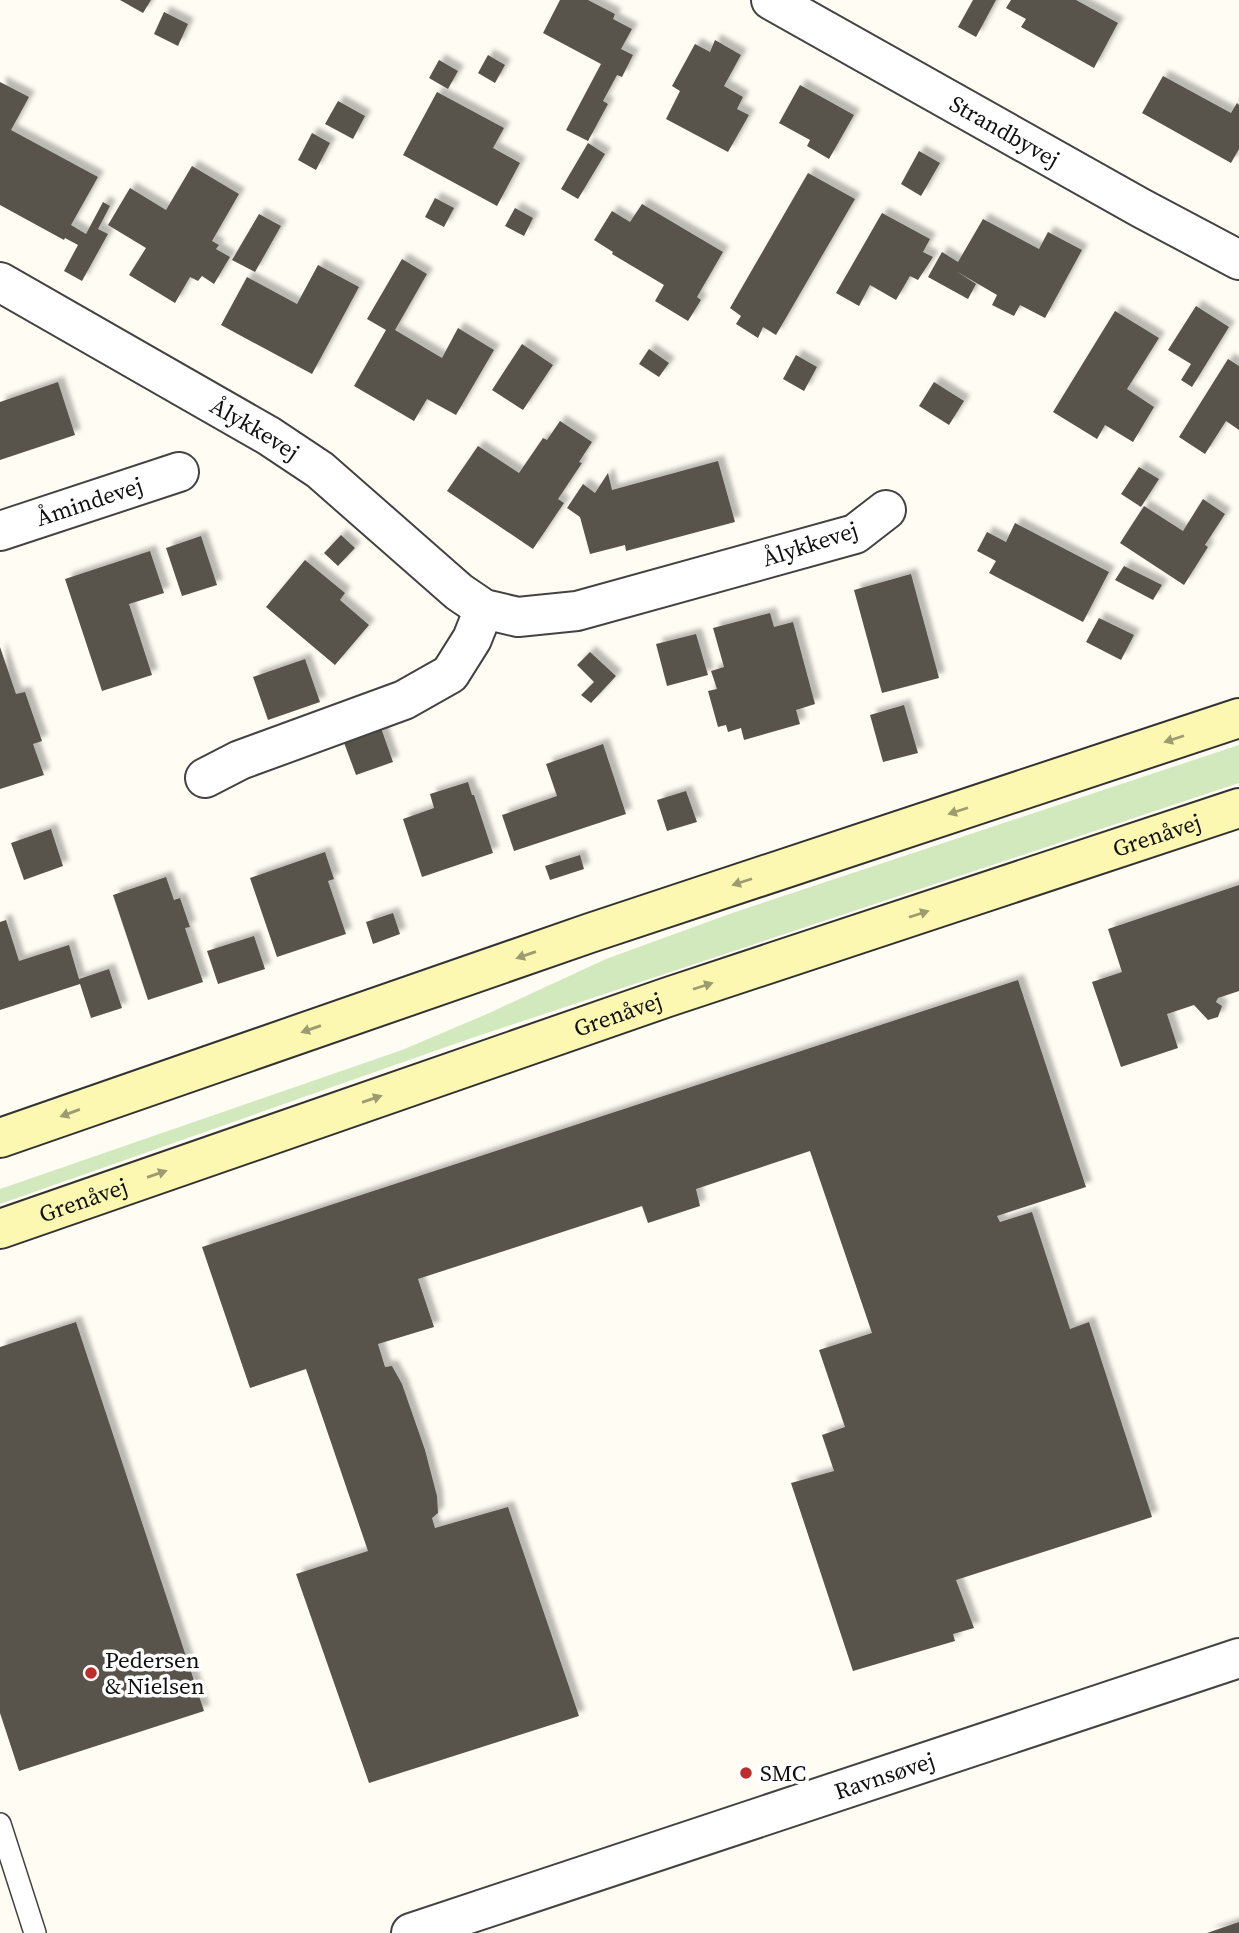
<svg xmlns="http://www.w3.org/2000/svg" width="1239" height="1933" viewBox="0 0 1239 1933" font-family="'Source Serif 4',serif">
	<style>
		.green { fill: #d1e9bd }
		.building { fill: #58524c; filter: url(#shadow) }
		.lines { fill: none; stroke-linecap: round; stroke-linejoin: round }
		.service-casing { stroke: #434343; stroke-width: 24 }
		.minor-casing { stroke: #434343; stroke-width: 42 }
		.tertiary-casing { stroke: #434343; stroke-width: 42 }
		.secondary-casing { stroke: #323232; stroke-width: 42 }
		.service { stroke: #fff; stroke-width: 21 }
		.minor { stroke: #fff; stroke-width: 38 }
		.tertiary { stroke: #fff; stroke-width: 38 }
		.secondary { stroke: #fcf8b1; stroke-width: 38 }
		.oneway { fill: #9e9b71 }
		.poi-dot { fill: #bc2d2c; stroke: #fff; stroke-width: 2.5 }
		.labels { text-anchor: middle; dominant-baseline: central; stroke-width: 7; stroke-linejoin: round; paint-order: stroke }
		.street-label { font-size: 23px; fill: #101010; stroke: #fff }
		.poi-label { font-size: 23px; fill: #101010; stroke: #fff; text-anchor: start }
	</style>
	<defs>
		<filter id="shadow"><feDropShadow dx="6" dy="-6" stdDeviation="2" flood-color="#0004"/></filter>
	</defs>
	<rect width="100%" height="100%" fill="#fffdf3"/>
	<path class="green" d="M 1239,745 L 1239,783 L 466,1040 L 0,1204 L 0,1189 L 402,1050 L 487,1014 L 606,959 L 735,912 Z"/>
	<g class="building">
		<path d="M 120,0 L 151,0 L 143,13 Z"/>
		<path d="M 560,0 L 588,0 L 615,14 L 613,19 L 632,29 L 621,49 L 633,55 L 622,77 L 617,75 L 603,101 L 608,104 L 588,141 L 566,130 L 601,64 L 543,33 Z"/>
		<path d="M 973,0 L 996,0 L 976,37 L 958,27 Z"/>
		<path d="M 1011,0 L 1076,0 L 1118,23 L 1094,68 L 1021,27 L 1026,19 L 1006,8 Z"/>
		<path d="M 164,12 L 188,24 L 178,46 L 154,34 Z"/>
		<path d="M 715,40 L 741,55 L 724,86 L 743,97 L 737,109 L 749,115 L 728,152 L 666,119 L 680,91 L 672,86 L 695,44 L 710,52 Z"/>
		<path d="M 488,55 L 505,65 L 495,83 L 478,73 Z"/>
		<path d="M 439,60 L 458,71 L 448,89 L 429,78 Z"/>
		<path d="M 1163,76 L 1231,113 L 1237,103 L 1239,105 L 1239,149 L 1231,163 L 1142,113 Z"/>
		<path d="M 0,82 L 29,97 L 11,130 L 98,177 L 71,225 L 86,234 L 103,202 L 110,206 L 98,229 L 108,234 L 82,281 L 64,271 L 78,245 L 65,238 L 64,240 L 0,205 Z"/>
		<path d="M 800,85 L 854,115 L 829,159 L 807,146 L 810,140 L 779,123 Z"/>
		<path d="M 437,92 L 504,128 L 493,148 L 520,163 L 497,206 L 403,155 Z"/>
		<path d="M 338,101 L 365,116 L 353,139 L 325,124 Z"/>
		<path d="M 312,133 L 330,143 L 316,170 L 298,160 Z"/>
		<path d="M 588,143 L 605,154 L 578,199 L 561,189 Z"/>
		<path d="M 919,151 L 940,163 L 921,196 L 901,184 Z"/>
		<path d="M 192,166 L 239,194 L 212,241 L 219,245 L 216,249 L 230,257 L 214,284 L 202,276 L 198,281 L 190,277 L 175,303 L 129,275 L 146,248 L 108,225 L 130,188 L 166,210 Z"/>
		<path d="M 808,173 L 855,199 L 776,335 L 763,327 L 758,338 L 736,324 L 741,316 L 730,308 Z"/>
		<path d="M 435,198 L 454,208 L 444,227 L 425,217 Z"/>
		<path d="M 642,204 L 723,252 L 697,297 L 701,300 L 688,321 L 655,301 L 664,285 L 612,254 L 613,252 L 594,240 L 612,211 L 630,222 Z"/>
		<path d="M 515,208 L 533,218 L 524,236 L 505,226 Z"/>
		<path d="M 882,213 L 930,239 L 923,252 L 933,257 L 918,280 L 910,276 L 896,300 L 870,285 L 859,306 L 836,293 Z"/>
		<path d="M 259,214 L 281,226 L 255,272 L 232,260 Z"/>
		<path d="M 983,219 L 1039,249 L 1048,232 L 1082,250 L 1045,318 L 1020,305 L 1014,316 L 992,305 L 997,295 L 956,271 L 976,284 L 968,299 L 928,277 L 942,252 L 958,262 Z"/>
		<path d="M 402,259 L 427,274 L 395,330 L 442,358 L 458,328 L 494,350 L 456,415 L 427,399 L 414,421 L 354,386 L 386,330 L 367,319 Z"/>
		<path d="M 318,265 L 359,287 L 312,374 L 221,325 L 247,277 L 297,304 Z"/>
		<path d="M 1196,306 L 1229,327 L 1192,387 L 1181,380 L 1191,364 L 1168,350 Z"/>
		<path d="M 1115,311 L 1159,338 L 1127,389 L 1154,407 L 1133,442 L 1105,425 L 1097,439 L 1053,412 Z"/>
		<path d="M 522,344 L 553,365 L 523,410 L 492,390 Z"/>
		<path d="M 649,349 L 669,363 L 659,377 L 639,364 Z"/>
		<path d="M 796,355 L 817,367 L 804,391 L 783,379 Z"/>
		<path d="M 1228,359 L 1239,366 L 1239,430 L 1226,421 L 1205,454 L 1179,437 Z"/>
		<path d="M 58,382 L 75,435 L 0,460 L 0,402 Z"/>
		<path d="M 934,382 L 964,401 L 949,425 L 919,406 Z"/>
		<path d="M 560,421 L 592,442 L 579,462 L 582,463 L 558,499 L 564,503 L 533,549 L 447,491 L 478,446 L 519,473 L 543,438 L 547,440 Z"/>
		<path d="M 718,461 L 735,522 L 626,551 L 625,545 L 590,554 L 580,517 L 567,508 L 583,484 L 595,493 L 608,473 L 612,490 Z"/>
		<path d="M 1139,467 L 1159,479 L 1141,507 L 1121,494 Z"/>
		<path d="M 1203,499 L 1225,514 L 1205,545 L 1208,547 L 1184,585 L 1120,543 L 1144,506 L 1183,531 Z"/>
		<path d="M 1015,523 L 1109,572 L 1083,622 L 989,573 L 996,561 L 977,551 L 987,532 L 1006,542 Z"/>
		<path d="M 341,535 L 355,548 L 338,566 L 324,553 Z"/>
		<path d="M 201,536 L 217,585 L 182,596 L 166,548 Z"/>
		<path d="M 150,551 L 164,593 L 129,604 L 152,675 L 102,691 L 65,579 Z"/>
		<path d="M 305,560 L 345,593 L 340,600 L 369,625 L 335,665 L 266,607 Z"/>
		<path d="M 1124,566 L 1162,585 L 1153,600 L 1115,580 Z"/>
		<path d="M 911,574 L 939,678 L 882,693 L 854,590 Z"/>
		<path d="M 770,613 L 774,627 L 793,622 L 815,704 L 796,710 L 800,724 L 744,740 L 741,728 L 728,732 L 726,725 L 718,727 L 708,691 L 717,689 L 711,671 L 724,667 L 713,628 Z"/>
		<path d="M 1099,618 L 1134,635 L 1121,660 L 1086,642 Z"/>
		<path d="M 696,634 L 708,675 L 667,686 L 656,644 Z"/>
		<path d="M 0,647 L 16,694 L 25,692 L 42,741 L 33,744 L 44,775 L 0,789 Z"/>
		<path d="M 590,652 L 616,676 L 591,703 L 581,695 L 594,682 L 577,665 Z"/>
		<path d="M 305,659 L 320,702 L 268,720 L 253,677 Z"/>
		<path d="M 904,705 L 918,753 L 883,762 L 870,715 Z"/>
		<path d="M 381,728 L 393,762 L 356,775 L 343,740 Z"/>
		<path d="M 603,744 L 626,814 L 514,851 L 502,815 L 557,796 L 546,764 Z"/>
		<path d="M 468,782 L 472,795 L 474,795 L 493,853 L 422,877 L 403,819 L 434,808 L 430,794 Z"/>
		<path d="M 686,791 L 697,822 L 667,831 L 657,800 Z"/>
		<path d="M 51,829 L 63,866 L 24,880 L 11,843 Z"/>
		<path d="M 325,852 L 334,879 L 328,881 L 346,934 L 277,957 L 250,878 Z"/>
		<path d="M 580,855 L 584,869 L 550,880 L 545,866 Z"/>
		<path d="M 166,877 L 174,900 L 180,898 L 190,927 L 185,928 L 203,982 L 148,1000 L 113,895 Z"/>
		<path d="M 1239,885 L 1239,991 L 1218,998 L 1216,1002 L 1222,1006 L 1218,1017 L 1208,1020 L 1194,1005 L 1167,1014 L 1178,1048 L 1121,1067 L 1092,982 L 1122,972 L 1108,929 Z"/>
		<path d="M 393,913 L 400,934 L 373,944 L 366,922 Z"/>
		<path d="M 6,920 L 19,961 L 69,945 L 79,979 L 109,969 L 122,1008 L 91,1018 L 80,984 L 0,1010 L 0,922 Z"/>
		<path d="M 254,936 L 265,969 L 218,984 L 207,951 Z"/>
		<path d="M 1018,980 L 1086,1187 L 997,1216 L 1000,1222 L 1032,1212 L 1070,1329 L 1089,1322 L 1152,1517 L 956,1580 L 974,1628 L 953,1634 L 955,1641 L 853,1671 L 791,1483 L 834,1471 L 822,1435 L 845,1427 L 819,1350 L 872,1333 L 810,1151 L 696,1189 L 700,1206 L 648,1223 L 642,1206 L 418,1279 L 434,1327 L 378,1344 L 385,1367 L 392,1366 L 402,1384 L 425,1450 L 437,1496 L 438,1513 L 432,1518 L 435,1528 L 508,1507 L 579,1716 L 369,1783 L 296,1574 L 368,1551 L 306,1369 L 250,1388 L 202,1247 Z"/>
		<path d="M 76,1322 L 204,1711 L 19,1771 L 0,1713 L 0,1347 Z"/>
		<path d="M 1239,1922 L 1239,1933 L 1207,1933 Z"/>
	</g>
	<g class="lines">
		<g class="service-casing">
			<path id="service" d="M 0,1824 L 35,1933"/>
		</g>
		<g class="minor-casing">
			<g id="minor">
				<path id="s1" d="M 771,0 L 1141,208 L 1239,260"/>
				<path id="s2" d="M 0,282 L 269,436 L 320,470 L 459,592 L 484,609 L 518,617 L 577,611 L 855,534 L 886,510"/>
				<path id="s3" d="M 0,531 L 179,472"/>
				<path d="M 205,778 L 240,760 L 404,700 L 450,674 L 472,639 L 484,609"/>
			</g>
		</g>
		<g class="tertiary-casing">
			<g id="tertiary">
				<path id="s4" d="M 411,1933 L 1239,1658"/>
			</g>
		</g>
		<g class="secondary-casing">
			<g id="secondary">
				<path d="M 0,1138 L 590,933 L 1239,718"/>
				<path id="s5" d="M 0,1229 L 668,997 L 1239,808"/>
			</g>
		</g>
		<use href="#service" class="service"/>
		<use href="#minor" class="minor"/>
		<use href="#tertiary" class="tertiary"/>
		<use href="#secondary" class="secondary"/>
	</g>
	<defs><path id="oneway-solid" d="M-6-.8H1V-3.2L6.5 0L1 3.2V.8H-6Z" transform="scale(1.75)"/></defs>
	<g class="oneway">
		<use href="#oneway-solid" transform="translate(1174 739) rotate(162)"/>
		<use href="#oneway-solid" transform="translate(958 811) rotate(162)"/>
		<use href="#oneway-solid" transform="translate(742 882) rotate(162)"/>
		<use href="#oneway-solid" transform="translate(919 914) rotate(-18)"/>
		<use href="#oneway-solid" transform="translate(526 955) rotate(161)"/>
		<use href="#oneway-solid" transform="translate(703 986) rotate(-18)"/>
		<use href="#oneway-solid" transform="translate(311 1029) rotate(161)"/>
		<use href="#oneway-solid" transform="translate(372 1099) rotate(-19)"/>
		<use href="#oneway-solid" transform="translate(70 1113) rotate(160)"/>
		<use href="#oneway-solid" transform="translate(157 1174) rotate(-19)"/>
	</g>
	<g class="poi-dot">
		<circle cx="91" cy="1673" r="7"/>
		<circle cx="746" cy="1773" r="7"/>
	</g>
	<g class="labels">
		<g class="street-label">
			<text stroke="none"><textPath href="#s1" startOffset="268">Strandbyvej</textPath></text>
			<text stroke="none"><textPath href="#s2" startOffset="294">Ålykkevej</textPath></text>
			<text stroke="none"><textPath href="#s3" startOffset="94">Åmindevej</textPath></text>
			<text transform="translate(810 544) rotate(-18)">Ålykkevej</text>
			<text stroke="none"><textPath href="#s5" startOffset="1222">Grenåvej</textPath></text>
			<text stroke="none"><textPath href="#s5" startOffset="654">Grenåvej</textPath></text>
			<text stroke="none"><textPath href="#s5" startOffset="88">Grenåvej</textPath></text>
			<text stroke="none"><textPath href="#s4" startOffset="499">Ravnsøvej</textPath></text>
		</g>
		<g class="poi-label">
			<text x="105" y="1660">Pedersen<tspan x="105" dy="26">&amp; Nielsen</tspan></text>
			<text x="760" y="1773">SMC</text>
		</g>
	</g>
</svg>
